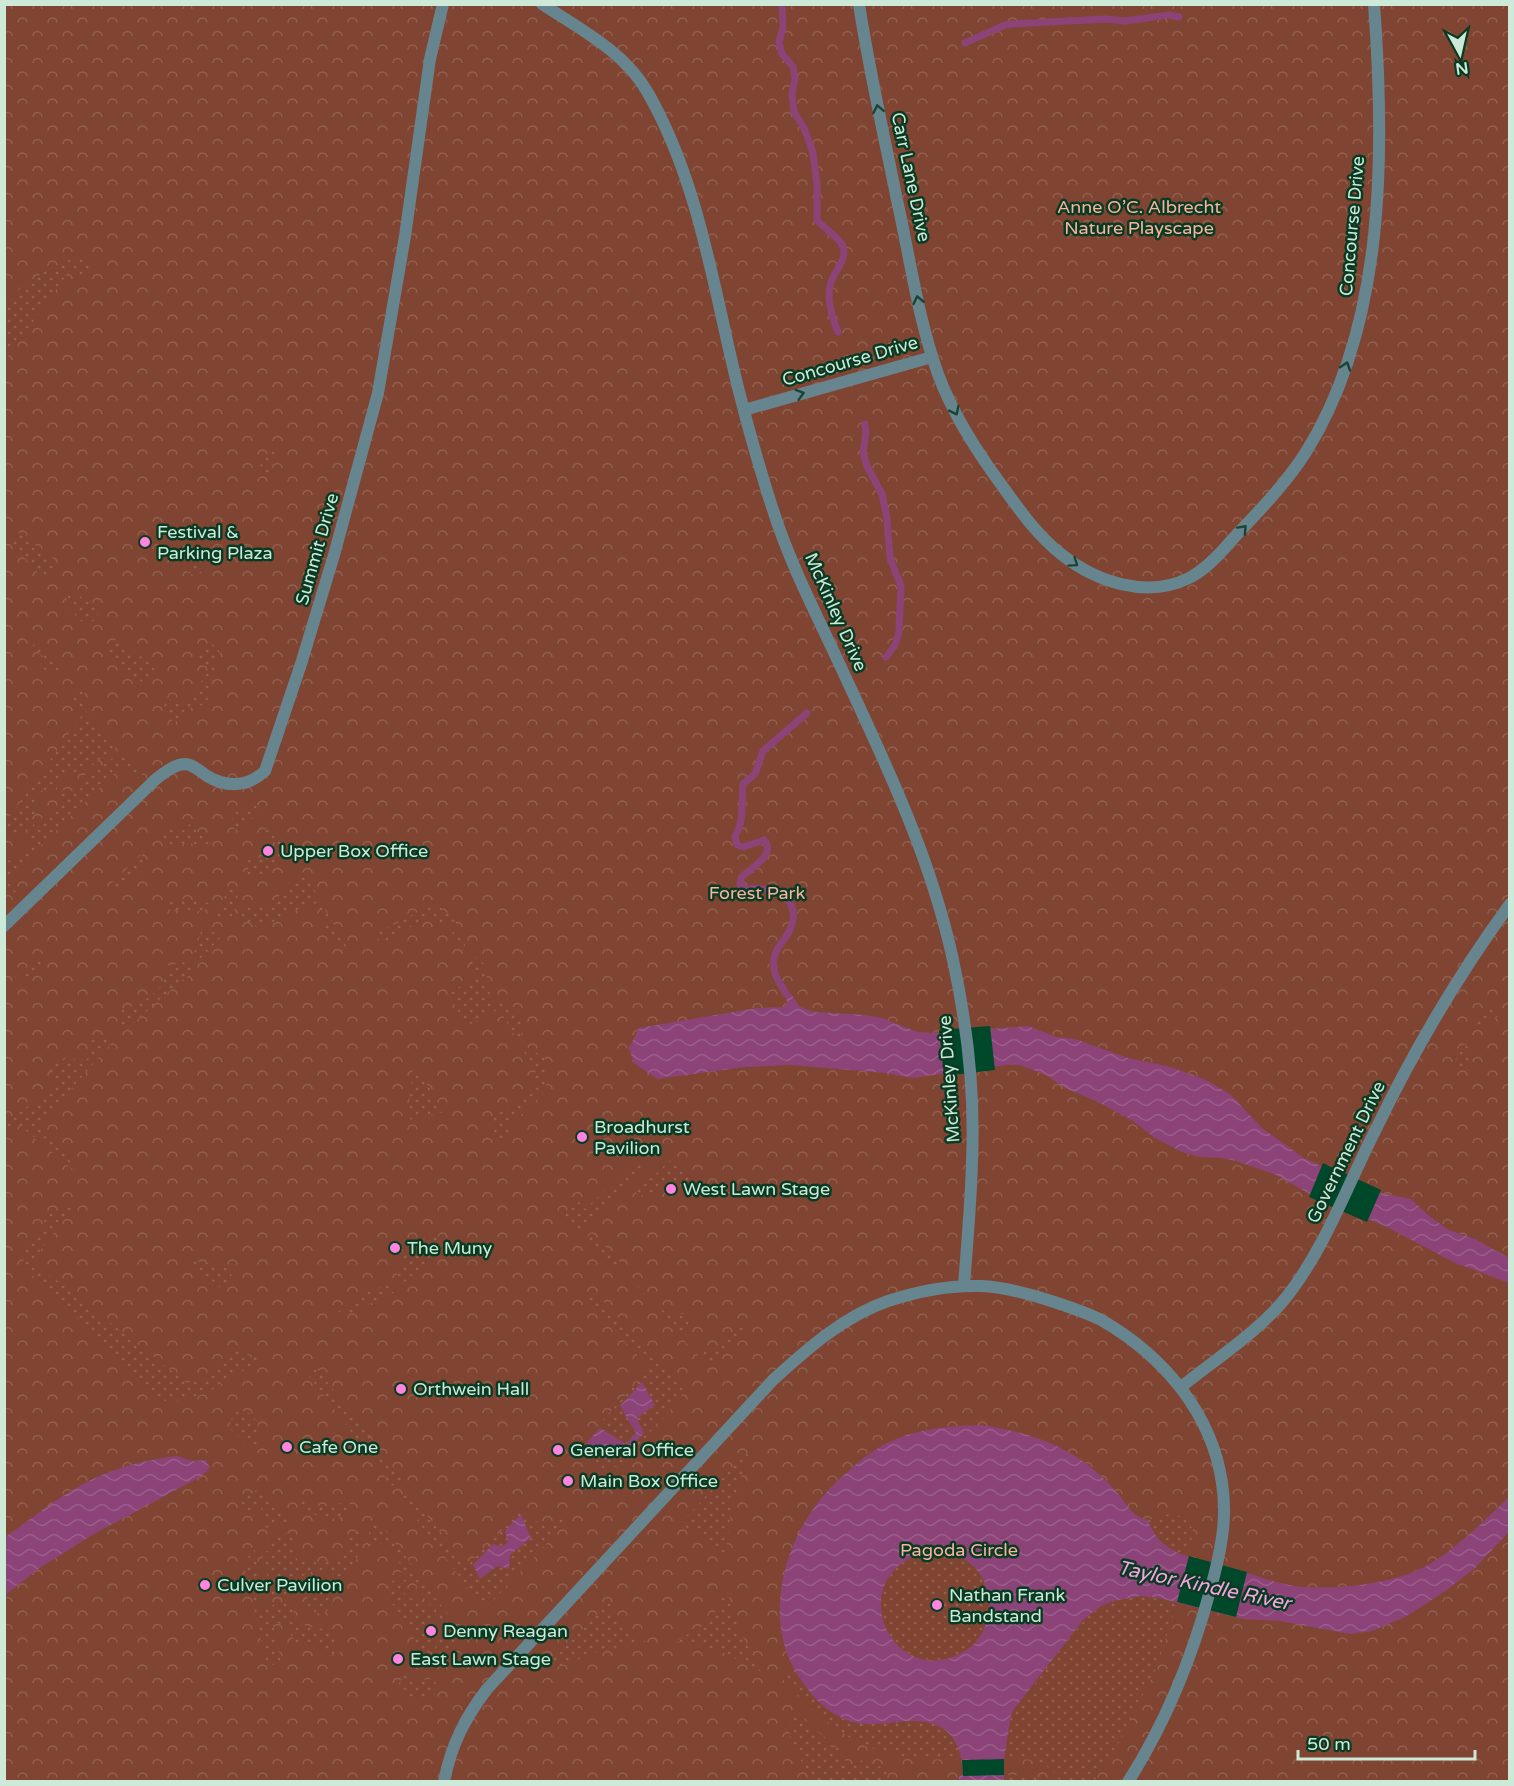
<svg xmlns="http://www.w3.org/2000/svg" width="1514" height="1786" viewBox="0 0 1514 1786" font-family="'Varela Round',sans-serif">
	<style>
		.park { fill: url(#park-crowns) }
		.garden { fill: url(#garden-dots) }
		.water { fill: url(#water-waves); fill-rule: evenodd }
		.pier { fill: #00482a }
		.lines { fill: none; stroke-linecap: round; stroke-linejoin: round }
		.stream { stroke: #8b4378; stroke-width: 7 }
		.minor { stroke: #67858f; stroke-width: 12 }
		.oneway { stroke: #174634 }
		.poi-dot { fill: #ff85de; stroke: #093b24; stroke-width: 2 }
		.labels { text-anchor: middle; dominant-baseline: central; stroke-width: 5; stroke-linejoin: round; paint-order: stroke }
		.street-label { font-size: 18px; fill: #ccead7; stroke: #093b24 }
		.park-label { font-size: 18px; fill: #fab39c; stroke: #093b24 }
		.poi-label { font-size: 18px; fill: #ccead7; stroke: #093b24; text-anchor: start }
		.water-label { font-size: 20px; font-style: italic; fill: #f6a5de; stroke: #093b24 }
	</style>
	<defs>
		<pattern id="park-crowns" width="20" height="18" patternUnits="userSpaceOnUse" patternTransform="scale(1.5)"><rect width="20" height="18" fill="#804532"/><path d="M2 6a3 3 0 1 1 6 0M12 15a3 3 0 1 1 6 0" fill="none" stroke="#91604f"/></pattern>
		<pattern id="garden-dots" width="8" height="8" patternUnits="userSpaceOnUse" patternTransform="scale(1.5)"><rect width="8" height="8" fill="#804532"/><path d="M2 2h.1M6 6h.1" fill="none" stroke="#91604f" stroke-width="1.8" stroke-linecap="round"/></pattern>
		<pattern id="water-waves" width="16" height="10" patternUnits="userSpaceOnUse" patternTransform="scale(1.5)"><rect width="16" height="10" fill="#8b4378"/><path d="M0 5q4-4 8 0t8 0" fill="none" stroke="#9a5e8a"/></pattern>
	</defs>
	<rect width="100%" height="100%" fill="#00482a"/>
	<path class="park" d="M 5,5 L 1509,5 L 1509,1781 L 5,1782 Z"/>
	<g class="garden">
		<path d="M 83,255 L 89,257 C 94,264 93,268 88,276 L 81,278 L 69,271 L 5,361 L 5,303 C 25,281 54,264 83,255 Z"/>
		<path d="M 279,443 L 269,478 L 257,470 L 274,446 L 271,444 Z"/>
		<path d="M 18,532 L 55,560 L 57,568 L 51,574 L 44,577 L 39,574 L 13,545 L 11,537 L 13,533 Z"/>
		<path d="M 200,550 L 211,559 L 197,578 L 185,570 Z"/>
		<path d="M 73,591 L 101,611 L 93,621 L 82,622 C 74,613 63,605 68,592 Z"/>
		<path d="M 37,639 L 62,667 L 57,673 L 51,674 L 40,666 L 46,659 L 32,647 Z"/>
		<path d="M 114,640 L 119,641 L 153,665 L 155,671 L 147,681 L 142,682 C 130,674 111,660 107,646 Z"/>
		<path d="M 211,644 L 217,647 L 220,653 L 206,705 C 191,706 181,709 175,724 L 165,711 L 164,700 L 168,698 L 183,707 L 210,669 C 204,664 196,661 197,652 Z"/>
		<path d="M 79,685 L 84,690 L 86,711 L 118,746 C 110,752 102,758 93,764 C 76,775 64,769 56,792 L 51,790 L 37,791 L 34,797 L 38,812 L 29,819 L 24,835 L 11,833 L 5,837 L 5,823 L 85,711 L 73,701 L 72,697 Z"/>
		<path d="M 122,751 L 143,773 L 138,778 L 122,766 L 6,880 L 16,892 L 14,898 L 5,890 L 5,863 L 24,851 L 29,843 L 33,825 L 57,807 L 63,790 L 78,792 C 82,787 85,782 82,776 L 94,772 Z"/>
		<path d="M 259,805 L 263,805 L 266,808 L 236,830 L 230,824 L 235,812 Z"/>
		<path d="M 173,824 L 181,832 L 190,824 L 213,847 C 197,844 179,839 165,848 L 162,834 Z"/>
		<path d="M 270,825 C 284,833 286,855 275,867 C 268,875 253,876 243,877 L 241,873 L 242,871 L 246,873 L 250,865 L 247,863 L 252,855 L 271,863 L 280,845 L 262,836 L 267,826 Z"/>
		<path d="M 142,854 L 144,869 L 116,894 L 111,884 Z"/>
		<path d="M 306,871 L 310,879 L 309,881 L 349,951 L 335,938 L 321,929 L 327,923 L 316,903 L 314,904 L 312,902 L 259,929 L 239,915 L 243,905 C 286,916 274,884 306,871 Z"/>
		<path d="M 232,886 C 243,896 235,909 230,920 L 213,914 Z"/>
		<path d="M 185,899 L 210,903 L 203,912 L 193,910 L 170,910 L 169,900 Z"/>
		<path d="M 437,905 L 454,918 L 467,950 L 483,963 L 487,972 L 488,989 L 493,1000 L 510,1003 L 520,1014 L 522,1039 L 529,1049 L 545,1057 L 547,1064 L 546,1091 L 508,1127 L 513,1132 L 501,1143 L 488,1120 L 537,1090 L 529,1077 L 536,1072 L 499,1009 L 467,1026 L 448,994 L 478,976 L 446,922 L 438,926 L 431,915 L 381,944 L 374,932 C 399,926 414,910 437,905 Z"/>
		<path d="M 202,929 L 218,933 L 222,936 L 200,959 L 194,953 Z"/>
		<path d="M 35,958 L 47,962 L 27,981 L 13,978 L 25,967 L 28,969 L 34,963 L 32,961 Z"/>
		<path d="M 185,962 L 193,972 L 160,999 L 125,1031 L 119,1025 L 122,1009 C 142,1006 169,988 167,966 Z"/>
		<path d="M 1489,1000 L 1495,1006 L 1498,1016 L 1481,1028 L 1475,1026 Z"/>
		<path d="M 106,1036 L 112,1043 L 63,1098 L 40,1129 L 43,1130 L 41,1134 L 61,1146 L 77,1173 L 18,1124 L 13,1131 L 5,1125 C 21,1104 41,1105 54,1088 L 53,1077 L 49,1069 L 71,1054 L 77,1063 L 83,1064 L 91,1054 L 90,1041 Z"/>
		<path d="M 1465,1044 C 1472,1052 1470,1061 1469,1071 L 1453,1064 Z"/>
		<path d="M 414,1062 L 443,1112 L 413,1120 L 410,1119 L 408,1111 Z"/>
		<path d="M 673,1158 L 710,1197 L 680,1191 L 681,1186 L 666,1181 L 663,1187 L 647,1195 L 639,1196 L 636,1192 Z"/>
		<path d="M 639,1159 L 645,1168 L 644,1172 L 579,1232 L 562,1215 L 578,1201 L 585,1209 Z"/>
		<path d="M 67,1203 L 73,1208 L 32,1261 L 188,1384 L 192,1379 L 201,1385 L 235,1344 L 252,1358 L 254,1355 L 259,1361 L 205,1394 L 169,1402 L 162,1400 L 147,1389 L 82,1321 L 50,1296 L 28,1270 L 22,1257 L 22,1246 L 38,1232 L 47,1216 Z"/>
		<path d="M 432,1232 L 436,1232 L 439,1238 L 427,1262 L 405,1282 L 396,1273 L 407,1262 L 403,1257 Z"/>
		<path d="M 592,1233 L 622,1264 L 615,1270 L 585,1239 Z"/>
		<path d="M 187,1261 L 219,1264 L 229,1268 L 232,1277 L 225,1291 Z"/>
		<path d="M 386,1282 L 395,1292 L 348,1314 L 344,1315 L 338,1312 L 371,1285 L 376,1291 Z"/>
		<path d="M 637,1286 C 655,1305 662,1318 690,1313 L 686,1336 C 709,1371 720,1336 743,1326 L 749,1328 L 716,1362 L 711,1364 L 706,1363 L 633,1289 Z"/>
		<path d="M 593,1290 L 683,1387 L 681,1398 L 617,1469 L 615,1466 L 608,1473 L 595,1460 L 597,1457 L 582,1443 L 650,1368 L 583,1299 Z"/>
		<path d="M 315,1366 L 402,1479 L 392,1486 L 306,1372 Z"/>
		<path d="M 238,1410 C 257,1412 258,1424 260,1441 L 251,1449 L 229,1428 L 232,1418 Z"/>
		<path d="M 746,1453 L 749,1456 L 739,1482 L 731,1512 L 725,1558 L 723,1559 L 714,1545 L 702,1533 L 679,1525 Z"/>
		<path d="M 258,1489 L 288,1520 L 287,1523 L 265,1528 L 261,1507 L 241,1512 L 241,1502 Z"/>
		<path d="M 408,1492 L 449,1543 L 470,1563 L 522,1509 C 536,1522 543,1531 560,1515 L 565,1520 L 559,1527 L 561,1528 L 490,1604 L 481,1605 L 400,1498 Z"/>
		<path d="M 301,1498 C 315,1509 332,1508 348,1500 L 354,1511 C 331,1525 314,1519 298,1500 Z"/>
		<path d="M 1169,1514 L 1184,1518 L 1193,1529 L 1189,1556 C 1168,1551 1154,1540 1148,1520 Z"/>
		<path d="M 375,1517 L 418,1573 L 404,1582 L 404,1593 C 418,1603 431,1606 434,1627 L 430,1630 L 430,1633 L 434,1635 L 424,1659 L 414,1660 L 409,1671 L 415,1680 L 431,1679 L 435,1681 L 438,1691 C 427,1705 408,1697 394,1692 L 413,1659 L 414,1633 L 381,1589 L 401,1575 C 401,1561 397,1552 386,1544 L 379,1544 L 371,1554 L 366,1555 L 369,1538 L 369,1524 Z"/>
		<path d="M 361,1530 C 362,1543 356,1579 337,1576 C 334,1576 332,1573 328,1572 C 321,1570 312,1571 306,1574 C 287,1585 300,1593 272,1597 L 262,1553 L 270,1550 L 268,1538 L 294,1532 L 296,1560 C 309,1565 336,1562 346,1553 L 347,1539 Z"/>
		<path d="M 254,1547 L 266,1599 L 253,1602 L 244,1565 L 250,1564 L 247,1549 Z"/>
		<circle cx="935" cy="1606" r="54"/>
		<path d="M 420,1576 L 458,1629 C 458,1643 443,1653 435,1663 L 432,1661 L 432,1656 L 440,1634 L 444,1634 L 444,1627 L 440,1626 C 437,1603 416,1598 416,1581 Z"/>
		<circle cx="320" cy="1600" r="13"/>
		<path d="M 727,1588 C 734,1618 743,1644 763,1669 L 762,1672 L 716,1649 L 676,1641 C 703,1626 715,1622 725,1589 Z"/>
		<path d="M 1141,1596 L 1177,1602 L 1157,1667 L 1115,1750 L 1094,1781 L 1060,1781 C 1045,1757 1030,1759 1004,1759 L 1011,1715 L 1014,1709 C 1029,1691 1044,1673 1058,1655 C 1085,1619 1092,1601 1141,1596 Z"/>
		<path d="M 610,1601 L 616,1617 L 621,1624 L 646,1642 L 603,1650 L 544,1672 L 544,1669 Z"/>
		<path d="M 282,1603 L 291,1604 L 295,1616 L 301,1623 L 308,1627 L 325,1629 L 330,1632 L 340,1653 L 329,1656 C 311,1638 319,1645 297,1644 C 289,1634 289,1623 275,1623 L 273,1626 L 281,1661 L 279,1665 L 267,1664 L 254,1609 Z"/>
		<path d="M 793,1667 C 801,1684 825,1714 844,1719 C 859,1722 879,1724 895,1724 C 904,1723 913,1721 922,1721 C 943,1722 958,1741 962,1760 C 869,1760 842,1742 780,1676 Z"/>
		<path d="M 797,1713 L 828,1740 L 826,1744 L 834,1748 L 837,1746 L 842,1749 L 842,1756 L 847,1764 L 855,1765 L 864,1759 L 870,1762 L 869,1767 L 877,1769 L 879,1766 L 889,1769 L 885,1781 L 817,1781 C 803,1763 776,1736 797,1713 Z"/>
		<path d="M 1004,1775 L 1035,1775 L 1043,1781 L 1004,1781 Z"/>
	</g>
	<g class="water">
		<path d="M 783,988 L 791,994 L 800,1007 L 815,1012 L 865,1015 L 882,1018 L 918,1032 L 940,1033 L 1029,1026 L 1056,1037 L 1075,1039 L 1128,1058 L 1167,1066 L 1204,1079 L 1230,1094 L 1262,1128 L 1304,1158 L 1380,1193 L 1411,1199 L 1429,1216 L 1449,1230 L 1475,1239 L 1509,1258 L 1509,1283 L 1453,1262 L 1389,1228 L 1310,1194 L 1276,1175 L 1236,1161 L 1222,1158 L 1200,1157 L 1182,1152 L 1155,1138 L 1133,1121 L 1098,1102 L 1065,1088 L 1046,1075 L 1020,1065 L 1007,1065 L 912,1078 L 886,1073 L 790,1065 L 745,1067 L 657,1079 L 634,1063 L 629,1048 L 639,1028 L 757,1008 L 784,1007 L 787,1002 Z"/>
		<path d="M 642,1382 L 655,1405 L 637,1418 L 644,1433 L 626,1452 L 612,1446 L 606,1460 L 586,1443 L 600,1428 L 626,1444 L 636,1433 L 620,1406 Z"/>
		<path d="M 982,1425 C 1019,1431 1053,1440 1084,1462 C 1096,1471 1109,1482 1118,1494 C 1128,1505 1132,1517 1148,1520 C 1159,1555 1194,1558 1225,1566 C 1249,1572 1271,1583 1295,1586 C 1334,1591 1399,1584 1433,1562 C 1461,1544 1485,1520 1509,1497 L 1509,1532 L 1474,1569 L 1444,1592 L 1405,1617 L 1372,1631 L 1350,1634 L 1280,1621 L 1243,1619 L 1159,1598 L 1141,1596 L 1113,1601 L 1101,1606 L 1083,1620 L 1014,1709 L 1011,1715 L 1004,1759 L 1004,1781 L 959,1782 L 959,1776 L 963,1775 C 962,1755 958,1735 938,1726 C 910,1712 874,1733 844,1719 C 827,1712 814,1698 803,1683 C 755,1619 787,1523 844,1475 C 855,1465 867,1454 880,1447 C 911,1429 947,1426 982,1425 ZM 931,1551 C 942,1552 952,1552 962,1558 C 984,1569 994,1597 987,1620 C 983,1637 971,1650 955,1656 C 885,1684 842,1570 931,1551 Z"/>
		<path d="M 178,1456 L 192,1461 L 206,1460 L 210,1468 L 200,1477 L 94,1534 L 41,1567 L 5,1595 L 5,1538 L 8,1535 C 34,1517 60,1495 89,1481 C 117,1467 148,1459 178,1456 Z"/>
		<path d="M 521,1514 L 531,1538 L 510,1555 L 509,1569 L 497,1566 L 480,1579 L 473,1565 L 493,1544 L 502,1547 L 508,1541 L 505,1531 Z"/>
	</g>
	<g class="pier">
		<path d="M 990,1026 L 995,1070 L 944,1076 L 939,1030 Z"/>
		<path d="M 1323,1163 L 1381,1190 L 1367,1222 L 1309,1197 Z"/>
		<path d="M 1189,1556 L 1247,1572 L 1236,1617 L 1177,1602 Z"/>
		<path d="M 1004,1759 L 1004,1775 L 963,1776 L 962,1760 Z"/>
	</g>
	<g class="lines">
		<g class="stream">
			<path d="M 782,4 L 783,27 L 779,42 L 782,54 L 793,67 L 795,79 L 792,93 L 794,112 L 804,128 L 813,153 L 817,184 L 817,220 C 824,228 835,235 841,243 C 851,258 832,272 830,286 C 827,302 832,318 838,332"/>
			<path d="M 965,43 L 1005,25 L 1012,24 L 1106,19 L 1125,21 L 1169,15 L 1179,17"/>
			<path d="M 865,424 L 866,433 L 863,453 L 867,466 L 882,494 L 887,519 L 890,558 L 901,586 L 899,632 L 895,645 L 886,657"/>
			<path d="M 786,994 C 780,982 772,975 774,960 C 774,950 784,941 789,932 C 805,898 774,886 746,889 L 740,884 L 741,878 C 750,868 777,855 764,840 L 743,847 L 737,845 L 735,836 C 745,820 741,802 743,784 L 755,774 L 763,751 L 807,713"/>
		</g>
		<g class="minor">
			<path d="M 542,4 C 580,29 625,52 648,93 C 692,170 709,260 728,345 C 740,399 755,454 772,507 C 787,555 810,602 832,648 C 879,750 929,849 953,960 C 967,1024 975,1094 972,1161 C 971,1203 967,1244 964,1286"/>
			<path d="M 859,4 C 869,70 884,135 897,200 C 910,258 918,319 938,374 C 953,415 977,452 1003,487 C 1020,511 1038,536 1061,554 C 1096,582 1147,599 1189,578 C 1205,570 1219,555 1230,542 C 1257,513 1285,485 1306,452 C 1386,324 1385,150 1374,4"/>
			<path d="M 744,410 L 932,357"/>
			<path d="M 4,926 L 156,779 C 165,772 175,764 186,764 C 194,765 201,772 207,776 C 227,788 248,787 265,771 L 301,664 L 334,555 L 378,393 L 405,236 L 430,59 L 443,4"/>
			<path d="M 1181,1387 C 1217,1358 1260,1331 1288,1295 C 1326,1246 1347,1186 1375,1131 C 1413,1052 1458,975 1510,904"/>
			<path d="M 444,1782 C 451,1745 465,1718 487,1689 L 773,1380 C 807,1349 844,1316 888,1301 C 918,1291 950,1285 981,1286 C 1004,1287 1026,1293 1048,1300 C 1066,1306 1086,1312 1103,1321 C 1163,1356 1212,1413 1222,1483 C 1228,1520 1220,1555 1210,1591 C 1192,1658 1166,1722 1128,1782"/>
		</g>
	</g>
	<defs><path id="oneway-chevron" d="M-2-3.5L2.5 0L-2 3.5" fill="none" stroke-width="1.6" stroke-linecap="round" stroke-linejoin="round" transform="scale(1.5)"/></defs>
	<g class="oneway">
		<use href="#oneway-chevron" transform="translate(878 109) rotate(-101)"/>
		<use href="#oneway-chevron" transform="translate(918 300) rotate(-102)"/>
		<use href="#oneway-chevron" transform="translate(1346 366) rotate(-72)"/>
		<use href="#oneway-chevron" transform="translate(800 394) rotate(-16)"/>
		<use href="#oneway-chevron" transform="translate(955 411) rotate(63)"/>
		<use href="#oneway-chevron" transform="translate(1243 529) rotate(-47)"/>
		<use href="#oneway-chevron" transform="translate(1074 563) rotate(35)"/>
	</g>
	<g class="poi-dot">
		<circle cx="145" cy="542" r="6"/>
		<circle cx="268" cy="851" r="6"/>
		<circle cx="582" cy="1137" r="6"/>
		<circle cx="671" cy="1189" r="6"/>
		<circle cx="395" cy="1248" r="6"/>
		<circle cx="401" cy="1389" r="6"/>
		<circle cx="287" cy="1447" r="6"/>
		<circle cx="558" cy="1450" r="6"/>
		<circle cx="568" cy="1481" r="6"/>
		<circle cx="205" cy="1585" r="6"/>
		<circle cx="937" cy="1605" r="6"/>
		<circle cx="431" cy="1631" r="6"/>
		<circle cx="398" cy="1659" r="6"/>
	</g>
	<g class="labels">
		<g class="street-label">
			<text transform="translate(911 177) rotate(78)">Carr Lane Drive</text>
			<text transform="translate(1352 226) rotate(-85)">Concourse Drive</text>
			<text transform="translate(850 361) rotate(-16)">Concourse Drive</text>
			<text transform="translate(317 549) rotate(-74)">Summit Drive</text>
			<text transform="translate(836 612) rotate(66)">McKinley Drive</text>
			<text transform="translate(949 1079) rotate(-94)">McKinley Drive</text>
			<text transform="translate(1346 1152) rotate(-64)">Government Drive</text>
		</g>
		<g class="park-label">
			<text x="1139" y="207">Anne O’C. Albrecht<tspan x="1139" dy="21">Nature Playscape</tspan></text>
			<text x="757" y="893">Forest Park</text>
			<text x="959" y="1550">Pagoda Circle</text>
		</g>
		<g class="poi-label">
			<text x="157" y="532">Festival &amp;<tspan x="157" dy="21">Parking Plaza</tspan></text>
			<text x="280" y="851">Upper Box Office</text>
			<text x="594" y="1127">Broadhurst<tspan x="594" dy="21">Pavilion</tspan></text>
			<text x="683" y="1189">West Lawn Stage</text>
			<text x="407" y="1248">The Muny</text>
			<text x="413" y="1389">Orthwein Hall</text>
			<text x="299" y="1447">Cafe One</text>
			<text x="570" y="1450">General Office</text>
			<text x="580" y="1481">Main Box Office</text>
			<text x="217" y="1585">Culver Pavilion</text>
			<text x="949" y="1595">Nathan Frank<tspan x="949" dy="21">Bandstand</tspan></text>
			<text x="443" y="1631">Denny Reagan</text>
			<text x="410" y="1659">East Lawn Stage</text>
		</g>
		<g class="water-label">
			<text transform="translate(1204 1586) rotate(12)">Taylor Kindle River</text>
		</g>
	</g>
	<rect width="1514" height="1786" fill="none" stroke="#ccead7" stroke-width="12"/>
	<g transform="translate(1460 54) rotate(172)" stroke="#093b24" stroke-width="4.5" paint-order="stroke">
	<path d="M0-4.5L10 22L0 15L-10 22Z" fill="#ccead7"/>
	<text y="-9" font-size="16" font-weight="bold" text-anchor="middle" fill="#ccead7">N</text>
	</g>
	<path d="M1298 1750v9h177v-9" fill="none" stroke="#ccead7" stroke-width="3"/>
	<text x="1307" y="1750" font-size="18" fill="#ccead7" stroke="#093b24" stroke-width="4.5" paint-order="stroke">50 m</text>
</svg>
